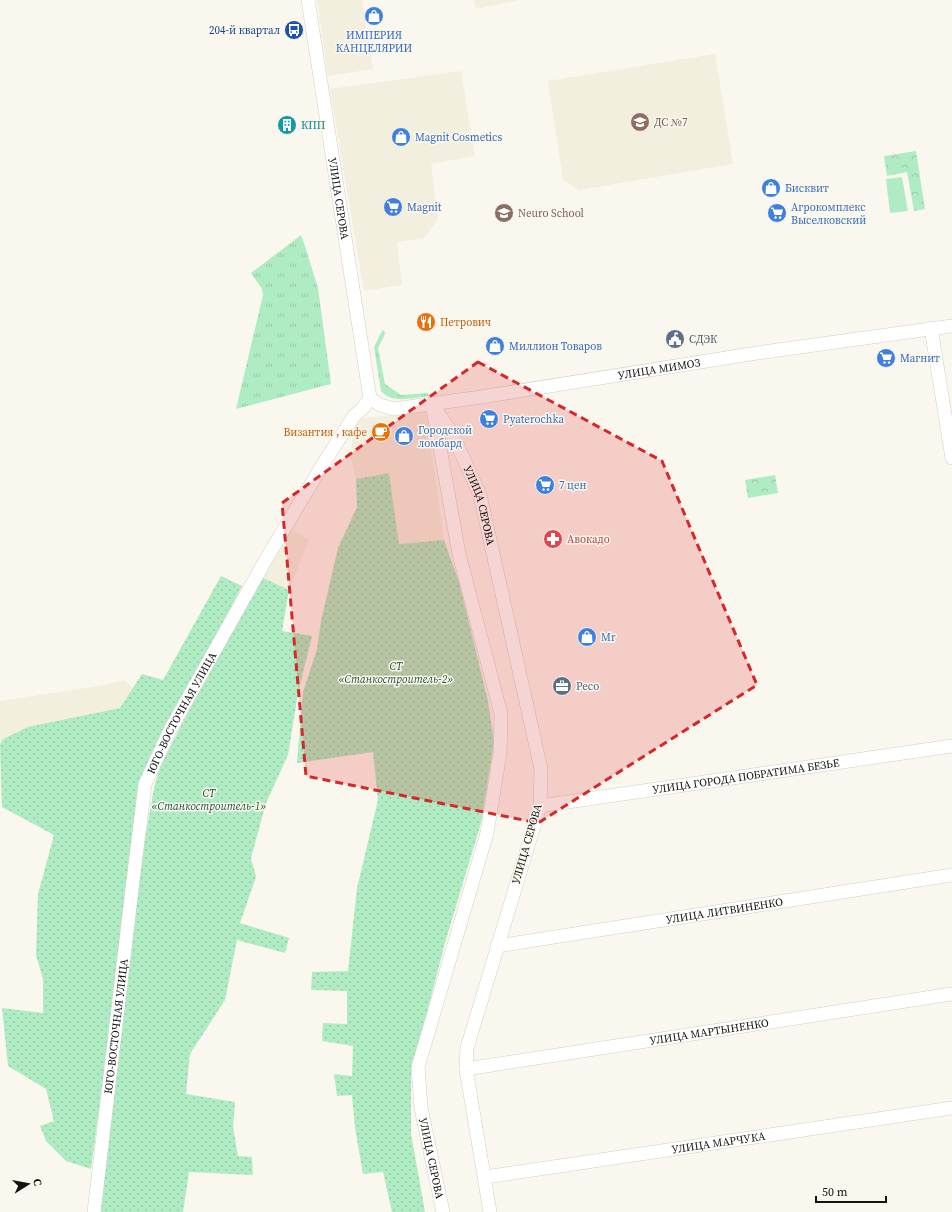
<svg xmlns="http://www.w3.org/2000/svg" width="952" height="1212" viewBox="0 0 952 1212" font-family="'Source Serif 4',serif">
	<style>
		.built { fill: #f3efde }
		.grass { fill: url(#grass-tufts) }
		.park { fill: url(#park-crowns) }
		.garden { fill: url(#garden-dots) }
		.pitch { fill: #b0ecc3 }
		.lines { fill: none; stroke-linecap: round; stroke-linejoin: round }
		.minor-casing { stroke: #d1cfc6; stroke-width: 14 }
		.minor { stroke: #fff; stroke-width: 13 }
		.marked { fill: #d62828; fill-opacity: 0.2; stroke: #d62828; stroke-width: 3; stroke-dasharray: 8 5; stroke-linejoin: round }
		.labels { text-anchor: middle; dominant-baseline: central; stroke-width: 3; stroke-linejoin: round; paint-order: stroke }
		.transit-label { font-size: 11px; fill: #164399; stroke: #faf7ee; text-anchor: end }
		.shop-label { font-size: 11px; fill: #366cbe; stroke: #faf7ee; text-anchor: start }
		.education-label { font-size: 11px; fill: #785e54; stroke: #faf7ee; text-anchor: start }
		.culture-label { font-size: 11px; fill: #0d838f; stroke: #faf7ee; text-anchor: start }
		.street-label { font-size: 11px; fill: #141310; stroke: #faf7ee }
		.food-label { font-size: 11px; fill: #c56008; stroke: #faf7ee; text-anchor: start }
		.service-label { font-size: 11px; fill: #4e5e75; stroke: #faf7ee; text-anchor: start }
		.health-label { font-size: 11px; fill: #be3a42; stroke: #faf7ee; text-anchor: start }
		.park-label { font-size: 11px; font-style: italic; fill: #1f5133; stroke: #faf7ee }
	</style>
	<defs>
		<pattern id="grass-tufts" width="24" height="20" patternUnits="userSpaceOnUse"><rect width="24" height="20" fill="#b0ecc3"/><path d="M3 7l-1-3M5 7V3M7 7l1-3M15 17l-1-3M17 17v-4M19 17l1-3" fill="none" stroke="#96caa6"/></pattern>
		<pattern id="park-crowns" width="20" height="18" patternUnits="userSpaceOnUse"><rect width="20" height="18" fill="#b0ecc3"/><path d="M2 6a3 3 0 1 1 6 0M12 15a3 3 0 1 1 6 0" fill="none" stroke="#96caa6"/></pattern>
		<pattern id="garden-dots" width="8" height="8" patternUnits="userSpaceOnUse"><rect width="8" height="8" fill="#b0ecc3"/><path d="M2 2h.1M6 6h.1" fill="none" stroke="#96caa6" stroke-width="1.8" stroke-linecap="round"/></pattern>
	</defs>
	<rect width="100%" height="100%" fill="#faf7ee"/>
	<g class="built">
		<path d="M 317,0 L 362,0 L 373,69 L 328,76 Z"/>
		<path d="M 474,0 L 520,0 L 476,9 Z"/>
		<path d="M 715,54 L 733,164 L 579,190 L 563,180 L 548,81 Z"/>
		<path d="M 461,71 L 475,156 L 431,164 L 438,219 L 424,238 L 397,242 L 402,285 L 364,291 L 330,89 Z"/>
		<path d="M 426,412 L 444,540 L 399,544 L 389,473 L 356,479 L 351,458 L 353,425 L 361,418 Z"/>
		<path d="M 289,528 L 309,540 L 289,590 L 261,577 Z"/>
		<path d="M 124,680 L 133,688 L 120,708 L 28,727 L 3,739 L 0,745 L 0,701 L 99,686 Z"/>
	</g>
	<g class="grass">
		<path d="M 301,235 L 304,243 L 318,288 L 331,384 L 236,409 L 263,295 L 262,289 L 251,273 Z"/>
		<path d="M 384,330 L 385,334 L 378,348 L 385,384 L 401,395 L 427,393 L 429,395 L 428,396 C 413,398 392,404 381,391 L 374,347 L 382,331 Z"/>
	</g>
	<g class="park">
		<path d="M 916,151 L 925,209 L 914,211 L 907,172 L 887,176 L 884,156 Z"/>
		<path d="M 775,475 L 778,493 L 748,498 L 745,480 Z"/>
	</g>
	<g class="garden">
		<path d="M 389,473 L 399,544 L 444,540 L 459,582 L 488,701 L 494,742 L 481,823 L 445,943 L 411,1074 L 411,1134 L 425,1212 L 392,1212 L 383,1172 L 363,1174 L 355,1128 L 352,1095 L 337,1096 L 334,1074 L 352,1076 L 353,1046 L 322,1041 L 323,1023 L 347,1024 L 347,991 L 311,990 L 312,972 L 348,971 L 357,888 L 378,800 L 373,752 L 297,763 L 303,692 L 317,649 L 321,621 L 338,548 L 357,507 L 356,479 Z"/>
		<path d="M 221,576 L 242,586 L 179,707 L 153,753 L 113,1003 L 91,1169 L 66,1161 L 46,1141 L 40,1126 L 54,1121 L 46,1089 L 8,1066 L 2,1008 L 43,1013 L 43,979 L 36,955 L 38,894 L 54,835 L 2,807 L 0,745 L 3,739 L 28,727 L 120,708 L 142,674 L 163,680 Z"/>
		<path d="M 261,577 L 289,590 L 282,631 L 312,636 L 298,693 L 288,755 L 266,803 L 251,858 L 256,877 L 240,923 L 289,938 L 285,953 L 237,940 L 225,1000 L 190,1054 L 186,1094 L 235,1102 L 233,1127 L 238,1156 L 252,1157 L 253,1175 L 189,1172 L 183,1212 L 100,1212 L 120,1032 L 143,850 L 154,788 L 160,767 L 185,718 Z"/>
	</g>
	<path class="pitch" d="M 902,177 L 908,211 L 890,213 L 886,179 Z"/>
	<g class="lines">
		<g class="minor-casing">
			<g id="minor">
				<path id="s1" d="M 308,0 L 370,398"/>
				<path d="M 931,328 L 952,458"/>
				<path id="s2" d="M 370,398 L 380,405 L 394,409 L 481,397 L 764,352 L 952,326"/>
				<path id="s3" d="M 432,404 L 453,435 L 480,495 L 541,769 L 540,806 L 467,1048 L 466,1069 L 490,1212"/>
				<path id="s4" d="M 433,409 L 459,554 L 501,714 L 500,753 L 487,833 L 418,1067 L 421,1108 L 443,1212"/>
				<path id="s5" d="M 540,806 L 952,746"/>
				<path id="s6" d="M 497,946 L 952,875"/>
				<path id="s7" d="M 466,1069 L 952,994"/>
				<path id="s8" d="M 485,1177 L 952,1108"/>
				<path id="s9" d="M 94,1212 L 132,889 L 145,784 L 170,730 L 265,561 L 323,464 L 354,416 L 363,408 L 370,398"/>
			</g>
		</g>
		<use href="#minor" class="minor"/>
	</g>
	<path class="marked" d="M 478,362 L 662,461 L 757,685 L 538,823 L 306,776 L 282,503 Z"/>
	<defs>
		<g id="shop-disc" transform="scale(1)"><circle r="9.5" fill="#3f7fe0" stroke="#faf7ee"/><path d="M-5-2.5h2.3a2.7 3.5 0 0 1 5.4 0H5L5.5 6h-11ZM-1.5-2.5h3a1.5 2.3 0 0 0-3 0Z" fill="#fff"/></g>
		<g id="bus-disc" transform="scale(1)"><circle r="9.5" fill="#1a4fb4" stroke="#faf7ee"/><path d="M-5-6H5V4H4V6H2V4H-2V6H-4V4H-5ZM-3.5-4V0h7V-4ZM-3.5 1.2v1.5H-2V1.2ZM2 1.2v1.5H3.5V1.2Z" fill="#fff"/></g>
		<g id="school-disc" transform="scale(1)"><circle r="9.5" fill="#8d6e63" stroke="#faf7ee"/><path d="M0-5L7-2L0 1L-7-2ZM-4 1L0 2.5L4 1V4Q0 6-4 4Z" fill="#fff"/></g>
		<g id="building-disc" transform="scale(1)"><circle r="9.5" fill="#0f9aa8" stroke="#faf7ee"/><path d="M-4-6H4V6H1V3H-1V6H-4ZM-2.5-4.3h1.7v1.8h-1.7ZM.8-4.3h1.7v1.8H.8ZM-2.5-1h1.7V.8h-1.7ZM.8-1h1.7V.8H.8Z" fill="#fff"/></g>
		<g id="supermarket-disc" transform="scale(1)"><circle r="9.5" fill="#3f7fe0" stroke="#faf7ee"/><path d="M-6-5.5h2.5l.6 2H6L4.5 2H-2.5L-4.4-4H-6ZM-1.5 3.2a1.3 1.3 0 1 0 .1 0ZM3 3.2a1.3 1.3 0 1 0 .1 0Z" fill="#fff"/></g>
		<g id="restaurant-disc" transform="scale(1)"><circle r="9.5" fill="#e8710a" stroke="#faf7ee"/><path d="M-5-6h1v4h1v-4h1v4h1v-4h1v5L-1.5 .5V6h-2V.5L-5-1ZM5-6V6H3V1.5H1.5Q1.5-4 5-6Z" fill="#fff"/></g>
		<g id="civic-disc" transform="scale(1)"><circle r="9.5" fill="#5c6f8a" stroke="#faf7ee"/><path d="M-.6-6.5H3V-4.5H.6V-3L4-1V1h2V6H-6V1h2V-1L-.6-3ZM-1.2 2.5V6h2.4V2.5Z" fill="#fff"/></g>
		<g id="cafe-disc" transform="scale(1)"><circle r="9.5" fill="#e8710a" stroke="#faf7ee"/><path d="M-5.5-4.5H6V0H3Q3 3.5 0 3.5H-2.5Q-5.5 3.5-5.5 0ZM3-3.2v2h1.7v-2ZM-6 4.5H4V6H-6Z" fill="#fff"/></g>
		<g id="pharmacy-disc" transform="scale(1)"><circle r="9.5" fill="#e0444e" stroke="#faf7ee"/><path d="M-2-6h4v4h4v4h-4v4h-4v-4h-4v-4h4Z" fill="#fff"/></g>
		<g id="office-disc" transform="scale(1)"><circle r="9.5" fill="#5c6f8a" stroke="#faf7ee"/><path d="M-6-3h4V-5.5h4V-3h4V5H-6ZM-1-4.5V-3h2v-1.5ZM-6 0V1H6V0Z" fill="#fff"/></g>
	</defs>
	<g fill-rule="evenodd">
		<use href="#shop-disc" x="374" y="16"/>
		<use href="#bus-disc" x="294" y="30"/>
		<use href="#school-disc" x="640" y="122"/>
		<use href="#building-disc" x="287" y="125"/>
		<use href="#shop-disc" x="401" y="137"/>
		<use href="#shop-disc" x="771" y="188"/>
		<use href="#supermarket-disc" x="393" y="207"/>
		<use href="#school-disc" x="504" y="213"/>
		<use href="#supermarket-disc" x="777" y="213"/>
		<use href="#restaurant-disc" x="426" y="322"/>
		<use href="#civic-disc" x="675" y="339"/>
		<use href="#shop-disc" x="495" y="346"/>
		<use href="#supermarket-disc" x="886" y="358"/>
		<use href="#supermarket-disc" x="489" y="419"/>
		<use href="#cafe-disc" x="381" y="432"/>
		<use href="#shop-disc" x="404" y="436"/>
		<use href="#supermarket-disc" x="545" y="485"/>
		<use href="#pharmacy-disc" x="553" y="539"/>
		<use href="#shop-disc" x="587" y="637"/>
		<use href="#office-disc" x="562" y="686"/>
	</g>
	<g class="labels">
		<g class="transit-label">
			<text x="280" y="30">204-й квартал</text>
		</g>
		<g class="shop-label">
			<text x="374" y="35" text-anchor="middle">ИМПЕРИЯ<tspan x="374" dy="13">КАНЦЕЛЯРИИ</tspan></text>
			<text x="415" y="137">Magnit Cosmetics</text>
			<text x="785" y="188">Бисквит</text>
			<text x="407" y="207">Magnit</text>
			<text x="791" y="207">Агрокомплекс<tspan x="791" dy="13">Выселковский</tspan></text>
			<text x="509" y="346">Миллион Товаров</text>
			<text x="900" y="358">Магнит</text>
			<text x="503" y="419">Pyaterochka</text>
			<text x="418" y="430">Городской<tspan x="418" dy="13">ломбард</tspan></text>
			<text x="559" y="485">7 цен</text>
			<text x="601" y="637">Mr</text>
		</g>
		<g class="education-label">
			<text x="654" y="122">ДС №7</text>
			<text x="518" y="213">Neuro School</text>
		</g>
		<g class="culture-label">
			<text x="301" y="125">КПП</text>
		</g>
		<g class="street-label">
			<text stroke="none"><textPath href="#s1" startOffset="201">УЛИЦА СЕРОВА</textPath></text>
			<text stroke="none"><textPath href="#s2" startOffset="295">УЛИЦА МИМОЗ</textPath></text>
			<text stroke="none"><textPath href="#s3" startOffset="113">УЛИЦА СЕРОВА</textPath></text>
			<text stroke="none"><textPath href="#s9" startOffset="511">ЮГО-ВОСТОЧНАЯ УЛИЦА</textPath></text>
			<text stroke="none"><textPath href="#s5" startOffset="208">УЛИЦА ГОРОДА ПОБРАТИМА БЕЗЬЕ</textPath></text>
			<text transform="translate(527 844) rotate(-74)">УЛИЦА СЕРОВА</text>
			<text stroke="none"><textPath href="#s6" startOffset="230">УЛИЦА ЛИТВИНЕНКО</textPath></text>
			<text stroke="none"><textPath href="#s9" startOffset="187">ЮГО-ВОСТОЧНАЯ УЛИЦА</textPath></text>
			<text stroke="none"><textPath href="#s7" startOffset="246">УЛИЦА МАРТЫНЕНКО</textPath></text>
			<text stroke="none"><textPath href="#s8" startOffset="236">УЛИЦА МАРЧУКА</textPath></text>
			<text stroke="none"><textPath href="#s4" startOffset="769">УЛИЦА СЕРОВА</textPath></text>
		</g>
		<g class="food-label">
			<text x="440" y="322">Петрович</text>
			<text x="367" y="432" text-anchor="end">Византия , кафе</text>
		</g>
		<g class="service-label">
			<text x="689" y="339">СДЭК</text>
			<text x="576" y="686">Ресо</text>
		</g>
		<g class="health-label">
			<text x="567" y="539">Авокадо</text>
		</g>
		<g class="park-label">
			<text x="396" y="666">СТ<tspan x="396" dy="13">«Станкостроитель-2»</tspan></text>
			<text x="209" y="793">СТ<tspan x="209" dy="13">«Станкостроитель-1»</tspan></text>
		</g>
	</g>
	<g transform="translate(28 1184) rotate(79)" stroke="#faf7ee" stroke-width="3" paint-order="stroke">
	<path d="M0-3L7 15L0 10L-7 15Z" fill="#141310"/>
	<text y="-6" font-size="11" font-weight="bold" text-anchor="middle" fill="#141310">С</text>
	</g>
	<path d="M816 1196v6h70v-6" fill="none" stroke="#141310" stroke-width="2"/>
	<text x="822" y="1196" font-size="12" fill="#141310" stroke="#faf7ee" stroke-width="3" paint-order="stroke">50 m</text>
</svg>
